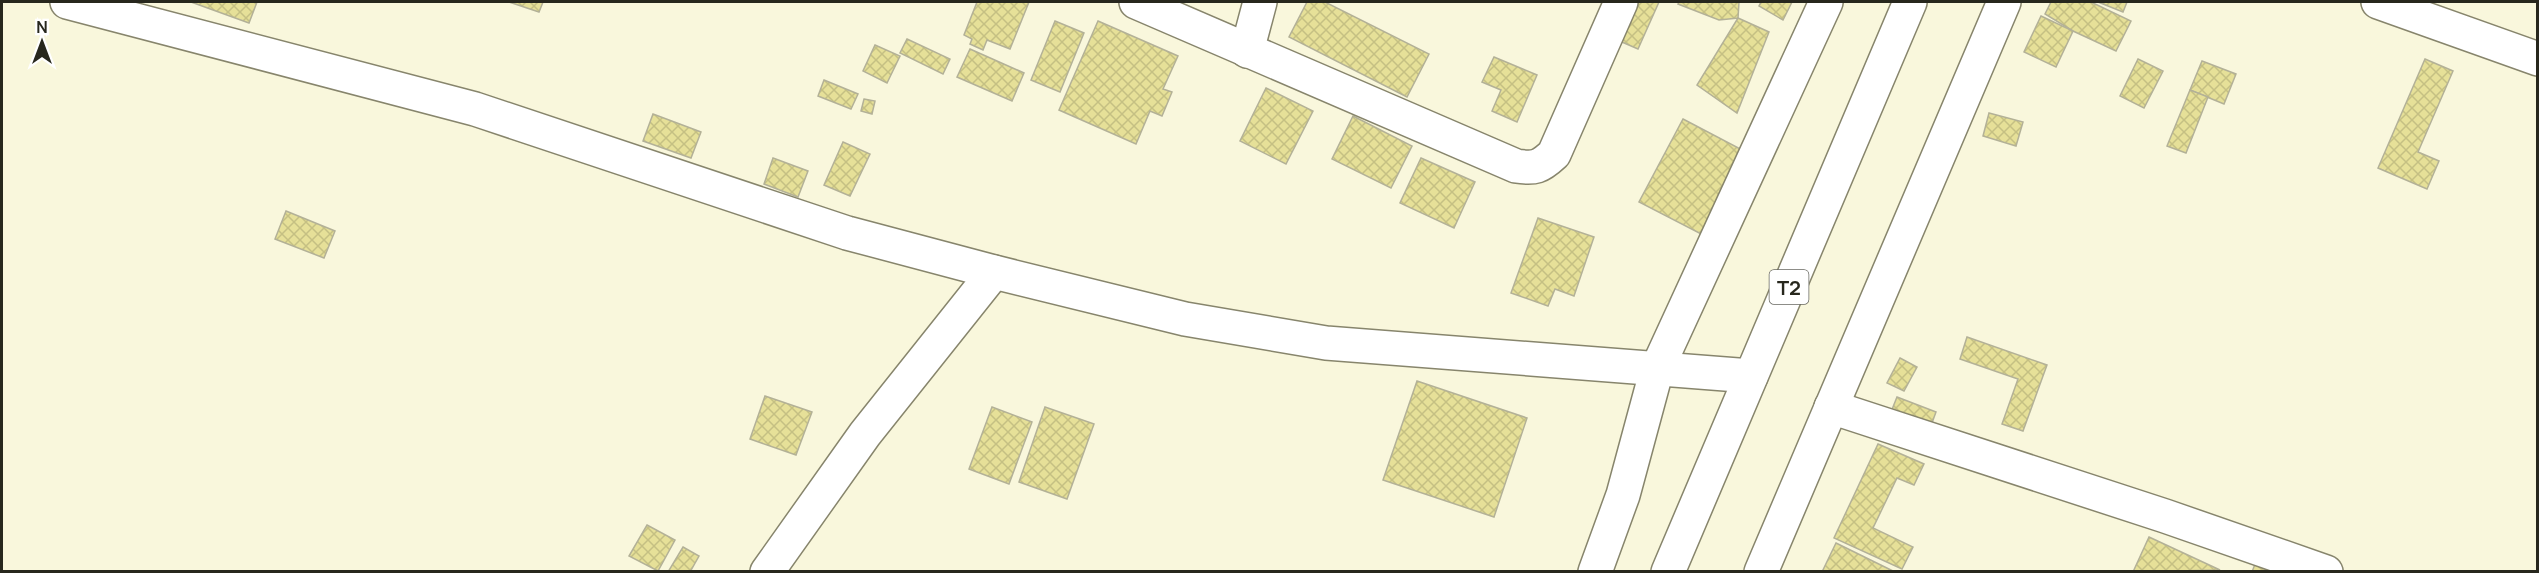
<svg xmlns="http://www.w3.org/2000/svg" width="2539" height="573" viewBox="0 0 2539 573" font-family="Manrope,sans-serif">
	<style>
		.building { fill: url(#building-cross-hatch); stroke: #b3b197; stroke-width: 1.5 }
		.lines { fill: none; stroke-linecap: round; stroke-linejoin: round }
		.minor-casing { stroke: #87856c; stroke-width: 36 }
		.trunk-casing { stroke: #87856c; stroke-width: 36 }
		.minor { stroke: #fff; stroke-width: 33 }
		.trunk { stroke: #fff; stroke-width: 33 }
		.labels { text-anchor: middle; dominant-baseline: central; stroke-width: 5; stroke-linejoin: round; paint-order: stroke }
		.shield { fill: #fff; stroke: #686861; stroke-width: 1.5 }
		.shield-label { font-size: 20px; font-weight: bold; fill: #27271d }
	</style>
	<defs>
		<pattern id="building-cross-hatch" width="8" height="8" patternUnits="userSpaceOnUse" patternTransform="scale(1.5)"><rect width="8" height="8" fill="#e6e098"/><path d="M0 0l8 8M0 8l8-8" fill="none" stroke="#c5c083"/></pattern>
	</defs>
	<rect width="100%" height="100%" fill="#f9f7dc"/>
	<g class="building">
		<path d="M 191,2 L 257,2 L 249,23 Z"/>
		<path d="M 509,2 L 543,2 L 539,12 Z"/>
		<path d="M 977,2 L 1029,2 L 1010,49 L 987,40 L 983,50 L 970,44 L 972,39 L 964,35 Z"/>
		<path d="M 1307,2 L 1325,2 L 1429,54 L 1407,97 L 1289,37 Z"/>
		<path d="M 1632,2 L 1659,2 L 1638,49 L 1615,39 Z"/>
		<path d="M 1679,2 L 1739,2 L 1738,18 L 1719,20 L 1678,4 Z"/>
		<path d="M 1761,2 L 1792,2 L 1783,20 L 1759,6 Z"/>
		<path d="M 2051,2 L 2091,2 L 2131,21 L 2116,51 L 2073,31 L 2045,14 Z"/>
		<path d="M 2098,2 L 2127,2 L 2123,12 Z"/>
		<path d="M 2041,16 L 2073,31 L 2056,67 L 2024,52 Z"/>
		<path d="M 1738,18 L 1769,32 L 1737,113 L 1697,85 Z"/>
		<path d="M 1055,21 L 1084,33 L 1060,92 L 1031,80 Z"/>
		<path d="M 1098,21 L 1178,56 L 1163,89 L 1172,92 L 1162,116 L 1150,111 L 1136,144 L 1059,110 Z"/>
		<path d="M 907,39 L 950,59 L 943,74 L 900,53 Z"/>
		<path d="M 875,45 L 900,56 L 887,83 L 863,71 Z"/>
		<path d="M 970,49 L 1024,73 L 1012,101 L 957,77 Z"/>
		<path d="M 1494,57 L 1537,75 L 1517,122 L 1492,111 L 1501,90 L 1482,82 Z"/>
		<path d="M 2138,59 L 2163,71 L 2144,108 L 2120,96 Z"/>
		<path d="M 2425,59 L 2453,71 L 2418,152 L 2439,161 L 2427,189 L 2378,168 Z"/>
		<path d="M 2202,61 L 2236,74 L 2224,104 L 2190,90 Z"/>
		<path d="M 824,80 L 858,94 L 851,109 L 818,96 Z"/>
		<path d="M 1266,88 L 1313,111 L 1286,164 L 1240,141 Z"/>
		<path d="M 2190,90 L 2208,97 L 2186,153 L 2167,146 Z"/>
		<path d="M 864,99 L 875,101 L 872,114 L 861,111 Z"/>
		<path d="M 1989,113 L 2023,122 L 2016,146 L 1983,136 Z"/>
		<path d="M 653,114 L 701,132 L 691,158 L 643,141 Z"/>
		<path d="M 1353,116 L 1412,146 L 1391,188 L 1332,159 Z"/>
		<path d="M 1683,119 L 1750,154 L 1707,237 L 1639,202 Z"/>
		<path d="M 843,142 L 870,154 L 850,196 L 824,185 Z"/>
		<path d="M 773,158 L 808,171 L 798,197 L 764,184 Z"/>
		<path d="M 1421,158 L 1475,182 L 1454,228 L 1400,203 Z"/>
		<path d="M 286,211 L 335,231 L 324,258 L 275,239 Z"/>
		<path d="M 1538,218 L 1594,237 L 1574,296 L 1555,289 L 1548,306 L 1511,293 Z"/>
		<path d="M 1967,337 L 2047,365 L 2023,431 L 2002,424 L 2018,379 L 1960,359 Z"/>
		<path d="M 1900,358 L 1917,367 L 1904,391 L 1887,383 Z"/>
		<path d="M 1417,381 L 1527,418 L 1494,517 L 1383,480 Z"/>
		<path d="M 765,396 L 812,412 L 796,455 L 750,439 Z"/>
		<path d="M 1897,397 L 1936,412 L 1929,431 L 1889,417 Z"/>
		<path d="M 992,407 L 1032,422 L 1009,484 L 969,469 Z"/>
		<path d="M 1045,407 L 1094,424 L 1067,499 L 1019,482 Z"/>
		<path d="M 1878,444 L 1924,464 L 1914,485 L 1897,478 L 1873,528 L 1913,547 L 1902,569 L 1834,538 Z"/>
		<path d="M 647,525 L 675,540 L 658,571 L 629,556 Z"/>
		<path d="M 2149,537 L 2220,570 L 2133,572 Z"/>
		<path d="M 1836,543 L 1895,572 L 1822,572 Z"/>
		<path d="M 683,547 L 699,556 L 690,572 L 668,572 Z"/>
		<path d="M 2255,564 L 2270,572 L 2252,572 Z"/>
	</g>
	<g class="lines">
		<g class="minor-casing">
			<g id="minor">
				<path d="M 67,2 L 475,109 L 847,233 L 994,272 L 1185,319 L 1326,343 L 1751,376"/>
				<path d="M 1136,2 L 1516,166 C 1535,169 1540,167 1554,154 L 1621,2"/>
				<path d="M 2378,2 L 2538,59"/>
				<path d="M 1247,51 L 1260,2"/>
				<path d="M 1831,407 L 2165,516 L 2326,572"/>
				<path d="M 767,572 L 865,434 L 994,272"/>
				<path d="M 1595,572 L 1623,495 L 1657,369 L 1826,2"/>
				<path d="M 1761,572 L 2004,2"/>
			</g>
		</g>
		<g class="trunk-casing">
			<path id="trunk" d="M 1668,572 L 1910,2"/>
		</g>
		<use href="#minor" class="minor"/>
		<use href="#trunk" class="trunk"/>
	</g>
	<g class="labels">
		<rect class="shield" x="1769.5" y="270" width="39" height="34" rx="4.5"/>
		<g class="shield-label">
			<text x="1789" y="287">T2</text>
		</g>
	</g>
	<rect width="2539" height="573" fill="none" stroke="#27271d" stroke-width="6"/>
	<g transform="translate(42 42)" stroke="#ffffff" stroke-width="4.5" paint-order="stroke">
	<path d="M0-4.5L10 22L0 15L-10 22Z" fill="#27271d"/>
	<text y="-9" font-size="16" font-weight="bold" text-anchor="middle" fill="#27271d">N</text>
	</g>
</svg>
